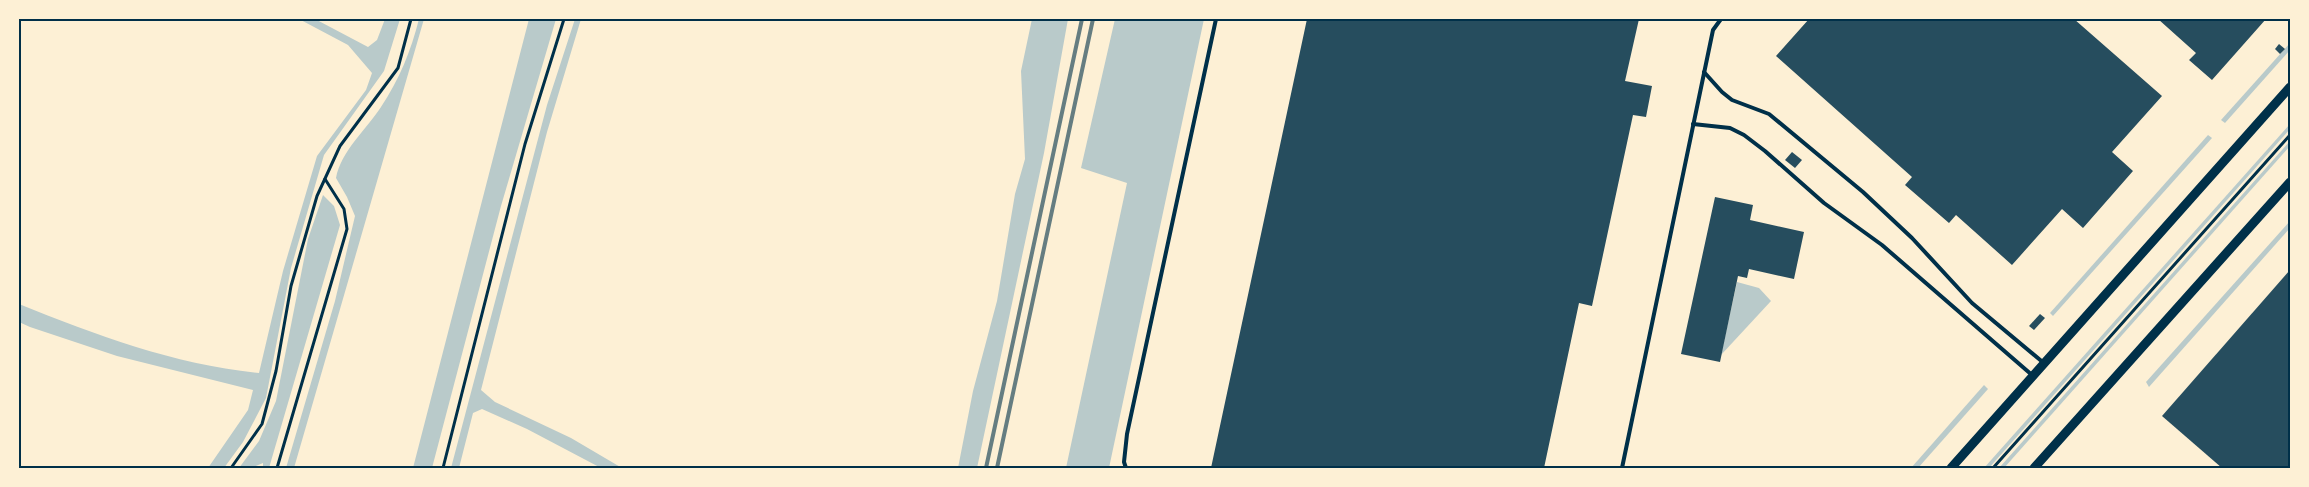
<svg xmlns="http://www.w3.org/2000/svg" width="2309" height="487" viewBox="0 0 2309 487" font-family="'IBM Plex Sans',sans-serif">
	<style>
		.green { fill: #b9caca }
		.building { fill: #264d5e }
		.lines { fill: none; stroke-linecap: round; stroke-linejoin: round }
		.path { stroke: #003049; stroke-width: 3 }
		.service { stroke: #003049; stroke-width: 4 }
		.tertiary { stroke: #003049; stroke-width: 9 }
		.rail { stroke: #657d81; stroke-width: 4 }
		.neatline { fill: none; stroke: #003049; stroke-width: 2 }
	</style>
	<rect width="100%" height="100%" fill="#fdf0d5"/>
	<g class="green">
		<path d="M 299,19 L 315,19 L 368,47 L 377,40 L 385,19 L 400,19 L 384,71 L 324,155 L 291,268 L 266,398 L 243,442 L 224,468 L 208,468 L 248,410 L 253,390 L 117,356 L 30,327 L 19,322 L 19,304 C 96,335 176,365 259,373 L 283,271 L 317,156 L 366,90 L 372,73 L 348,45 Z"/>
		<path d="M 419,19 L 424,19 L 294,468 L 286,468 L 335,301 L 355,216 L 347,197 L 336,178 C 341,151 366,130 381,107 C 399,80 411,51 419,19 Z"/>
		<path d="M 529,19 L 556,19 L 501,206 L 432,468 L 413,468 Z"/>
		<path d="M 575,19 L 581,19 L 547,132 L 481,390 L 495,402 L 571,438 L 622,468 L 601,468 L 527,429 L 482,409 L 473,413 L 459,468 L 451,468 L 547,105 Z"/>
		<path d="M 1032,19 L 1068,19 L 1044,153 L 977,468 L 958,468 L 973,391 L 997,301 L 1015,194 L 1025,159 L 1021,71 Z"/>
		<path d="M 1115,19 L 1204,19 L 1109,468 L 1066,468 L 1127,183 L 1081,168 Z"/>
		<path d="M 2290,43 L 2290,50 L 2225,123 L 2221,120 Z"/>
		<path d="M 2290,124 L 2290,129 L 1989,468 L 1984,468 Z"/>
		<path d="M 2208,135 L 2212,138 L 2053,316 L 2050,313 Z"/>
		<path d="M 2290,141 L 2290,146 L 2004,468 L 1999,468 Z"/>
		<path d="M 323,195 L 334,206 L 340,225 L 269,468 L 263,468 L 263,463 L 251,468 L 239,468 L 259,441 L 276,401 L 308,239 Z"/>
		<path d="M 2290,221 L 2290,228 L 2149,387 L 2146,382 Z"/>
		<path d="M 1737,282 L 1759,288 L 1771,301 L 1721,355 Z"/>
		<path d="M 1984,385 L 1988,389 L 1918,468 L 1911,468 Z"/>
	</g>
	<g class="building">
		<path d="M 1307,19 L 1639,19 L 1625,81 L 1652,86 L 1646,117 L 1633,115 L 1592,306 L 1579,303 L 1544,468 L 1211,468 Z"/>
		<path d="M 1809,19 L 2074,19 L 2162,96 L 2112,152 L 2133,171 L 2083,228 L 2062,209 L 2012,265 L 1956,215 L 1949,223 L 1905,185 L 1912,177 L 1776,56 Z"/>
		<path d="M 2158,19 L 2266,19 L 2212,80 L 2189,60 L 2196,53 Z"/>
		<path d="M 2279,44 L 2285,49 L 2280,54 L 2275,49 Z"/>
		<path d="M 1792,152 L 1802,160 L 1795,168 L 1785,160 Z"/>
		<path d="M 1715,197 L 1753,205 L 1750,220 L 1804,232 L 1794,279 L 1749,269 L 1747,278 L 1738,276 L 1720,362 L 1681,354 Z"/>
		<path d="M 2290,270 L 2290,468 L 2222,468 L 2162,416 Z"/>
		<path d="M 2040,314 L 2045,318 L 2034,330 L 2029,326 Z"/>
	</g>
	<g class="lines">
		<g class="path">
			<path d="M 231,468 L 262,424 L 276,371 L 291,286 L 317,196 L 340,146 L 398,68 L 411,19"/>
			<path d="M 277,468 L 347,229 L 344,209 L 325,179"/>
			<path d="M 443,468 L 525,144 L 564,19"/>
			<path d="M 1993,468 L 2290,135"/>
		</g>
		<g class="service">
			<path d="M 1704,72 L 1722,92 L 1732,100 L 1769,114 L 1863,192 L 1912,238 L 1972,303 L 2045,364"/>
			<path d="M 1693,124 L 1730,128 L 1744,135 L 1765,151 L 1824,203 L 1882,245 L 2032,375"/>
			<path d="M 1126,468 L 1124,462 L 1127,434 L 1216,19"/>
			<path d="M 1622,468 L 1713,30 L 1721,19"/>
		</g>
		<g class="tertiary">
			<path d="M 1951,468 L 2290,87"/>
			<path d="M 2034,468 L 2290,182"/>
		</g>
		<g class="rail">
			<path d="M 986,468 L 1082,19"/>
			<path d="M 997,468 L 1093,19"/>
		</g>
	</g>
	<rect width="2309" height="487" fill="none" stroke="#fdf0d5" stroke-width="40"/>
	<rect x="20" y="20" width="2269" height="447" class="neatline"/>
</svg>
